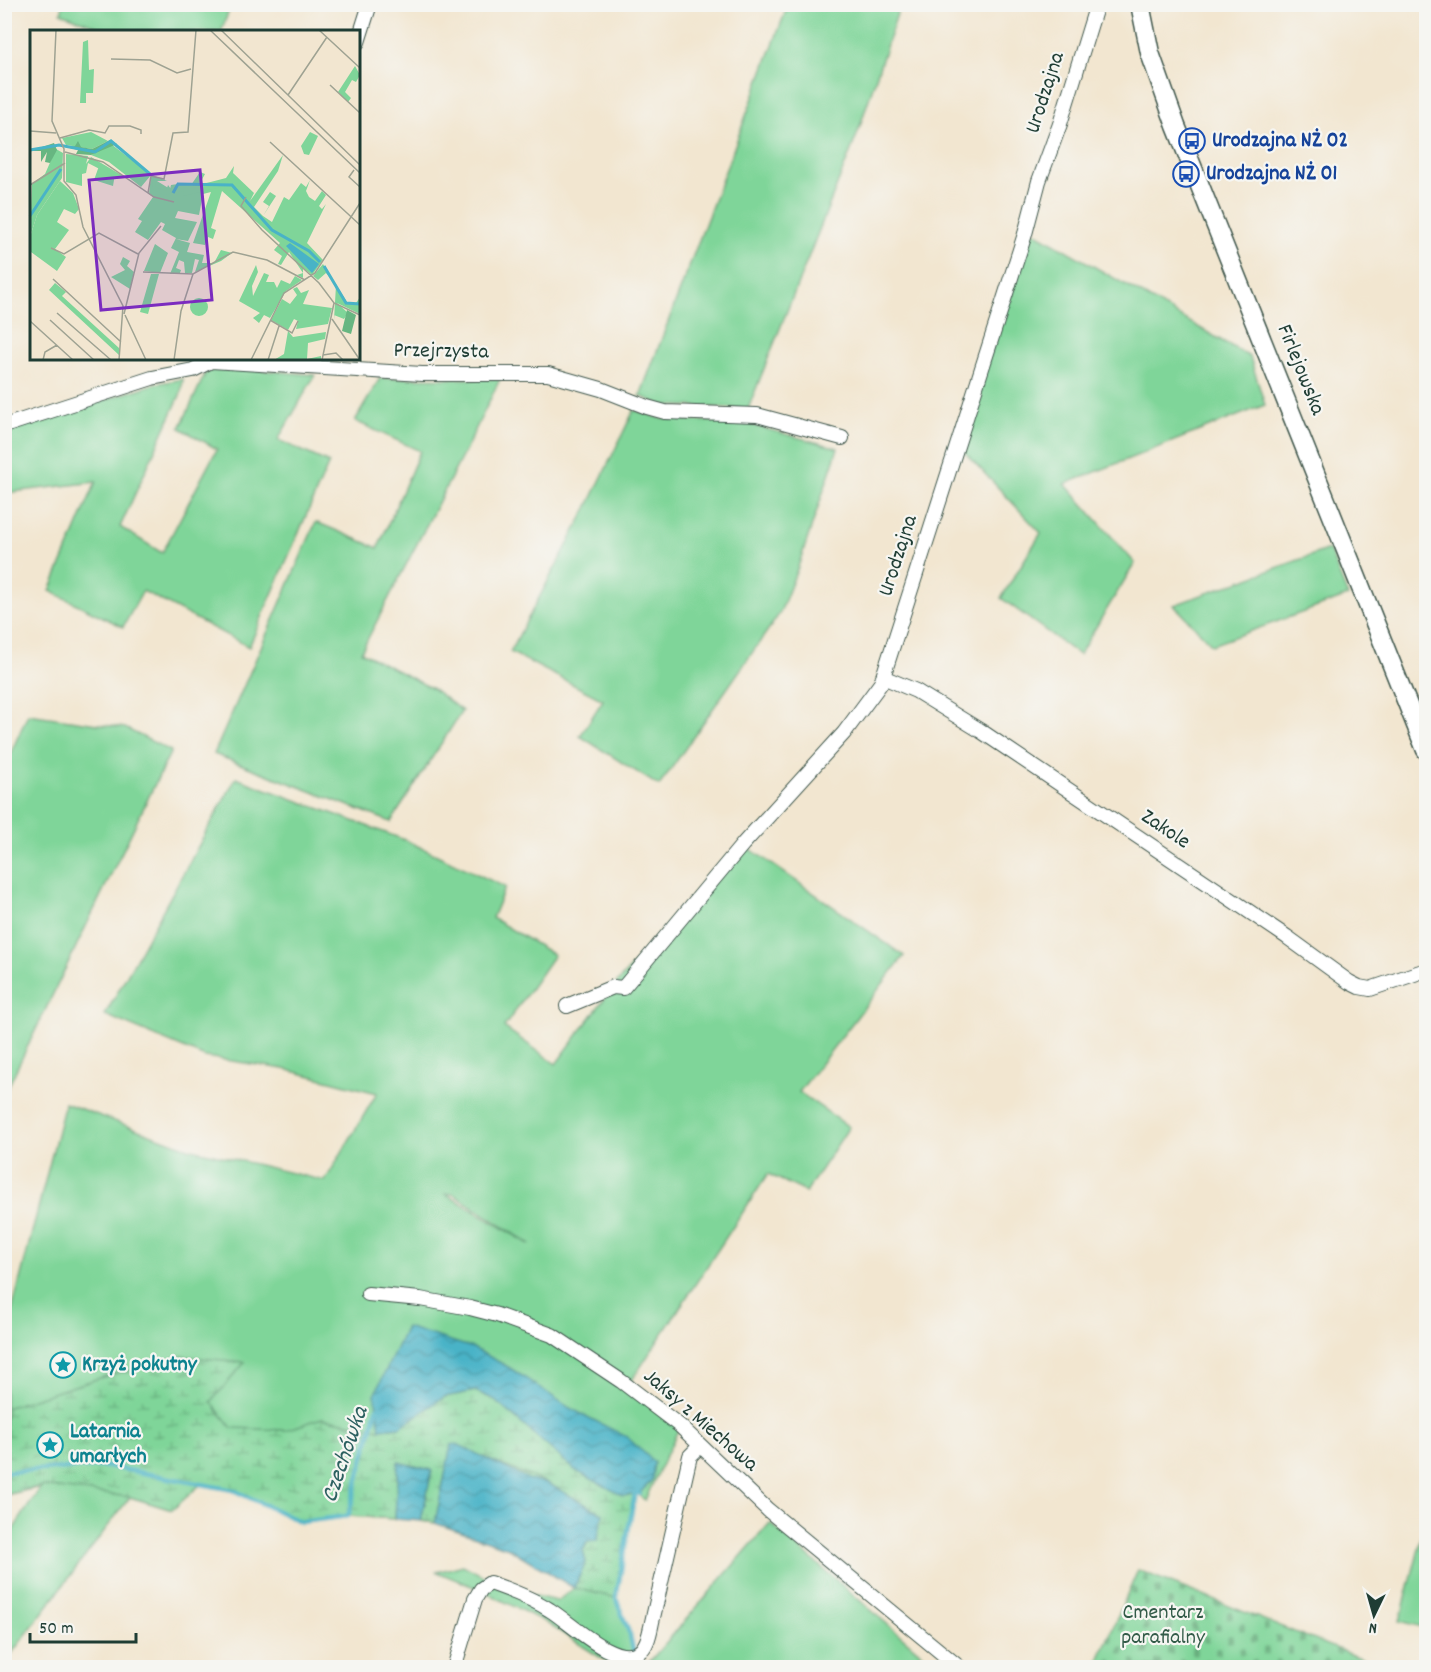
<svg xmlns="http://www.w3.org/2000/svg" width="1431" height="1672" viewBox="0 0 1431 1672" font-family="Dekko,sans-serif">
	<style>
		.grass { fill: #7fd599; stroke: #4f8966; stroke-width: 1.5; fill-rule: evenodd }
		.wetland { fill: url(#wetland-marsh); stroke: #4f8966; stroke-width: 1.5 }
		.cemetery { fill: url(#cemetery-stones); stroke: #4f8966; stroke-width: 1.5 }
		.water { fill: url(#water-waves); stroke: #34787e; stroke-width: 1.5 }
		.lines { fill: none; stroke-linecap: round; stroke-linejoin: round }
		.stream { stroke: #49b3c7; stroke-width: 4.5 }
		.minor-casing { stroke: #3f564b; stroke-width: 16 }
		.tertiary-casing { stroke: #3f564b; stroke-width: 21 }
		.minor { stroke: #fff; stroke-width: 14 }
		.tertiary { stroke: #fff; stroke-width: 18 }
		.labels { text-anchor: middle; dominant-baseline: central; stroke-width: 4.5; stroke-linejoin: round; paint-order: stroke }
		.street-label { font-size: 22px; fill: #1f3d34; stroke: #f6f6f2 }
		.transit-label { font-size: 22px; font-weight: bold; fill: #164399; stroke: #f6f6f2; text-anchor: start }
		.culture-label { font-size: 22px; font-weight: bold; fill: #0d838f; stroke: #f6f6f2; text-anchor: start }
		.park-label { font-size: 22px; fill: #325b48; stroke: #f6f6f2 }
		.water-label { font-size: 24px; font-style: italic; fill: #2c6060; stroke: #f6f6f2 }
		.inset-river { fill: none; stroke: #49b3c7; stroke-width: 3 }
		.inset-road { fill: none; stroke: #9ea292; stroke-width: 1.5 }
		.view { fill: #7b2cbf; fill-opacity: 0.15; stroke: #7b2cbf; stroke-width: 3 }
		.inset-edge { fill: none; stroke: #1f3d34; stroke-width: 3 }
	</style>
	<defs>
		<pattern id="wetland-marsh" width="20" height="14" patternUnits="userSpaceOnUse" patternTransform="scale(1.5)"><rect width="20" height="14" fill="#7fd599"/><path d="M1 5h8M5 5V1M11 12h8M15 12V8" fill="none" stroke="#67ae7e"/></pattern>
		<pattern id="cemetery-stones" width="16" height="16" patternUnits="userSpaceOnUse" patternTransform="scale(1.5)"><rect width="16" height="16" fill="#7fd599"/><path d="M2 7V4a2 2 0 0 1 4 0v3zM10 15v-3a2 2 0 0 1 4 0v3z" fill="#67ae7e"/></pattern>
		<pattern id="water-waves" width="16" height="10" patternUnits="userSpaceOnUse" patternTransform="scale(1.5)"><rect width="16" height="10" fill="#49b3c7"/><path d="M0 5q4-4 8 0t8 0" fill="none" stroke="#3c93a2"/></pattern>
	</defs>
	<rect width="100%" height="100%" fill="#f6f6f2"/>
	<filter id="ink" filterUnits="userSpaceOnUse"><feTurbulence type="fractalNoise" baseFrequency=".0167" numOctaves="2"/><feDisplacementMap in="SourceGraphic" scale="12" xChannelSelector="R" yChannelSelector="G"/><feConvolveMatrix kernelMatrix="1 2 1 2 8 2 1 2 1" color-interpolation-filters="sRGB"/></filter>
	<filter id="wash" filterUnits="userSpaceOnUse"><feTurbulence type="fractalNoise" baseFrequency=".008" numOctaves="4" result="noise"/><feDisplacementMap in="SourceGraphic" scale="24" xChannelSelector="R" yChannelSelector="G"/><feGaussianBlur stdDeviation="1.35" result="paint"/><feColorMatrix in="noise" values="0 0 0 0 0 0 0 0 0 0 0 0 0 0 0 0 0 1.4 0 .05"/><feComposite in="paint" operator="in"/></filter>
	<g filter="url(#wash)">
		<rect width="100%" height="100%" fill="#f2e6d0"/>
		<g class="grass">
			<path d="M 63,5 L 63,4 L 231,5 L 221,32 L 109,31 L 61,13 Z"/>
			<path d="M 788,5 L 900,5 L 857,135 L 748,409 L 662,405 L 640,396 Z"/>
			<path d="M 1033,231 L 1250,357 L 1265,405 L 1065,484 L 1135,563 L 1079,655 L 1001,598 L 1041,533 L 958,445 Z"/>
			<path d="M 216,366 L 315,375 L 278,440 L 329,463 L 249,647 L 143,591 L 123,627 L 50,591 L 96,482 L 5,493 L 4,432 L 154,384 L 183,379 L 181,393 L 120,527 L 162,553 L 217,449 L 180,428 L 205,374 Z"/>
			<path d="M 380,378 L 500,379 L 468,445 L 361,652 L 433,689 L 462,711 L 391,822 L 214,754 L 316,522 L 378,548 L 420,451 L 355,421 Z"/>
			<path d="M 634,410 L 663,419 L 744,423 L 838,448 L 798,567 L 780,613 L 659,786 L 580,736 L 603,700 L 510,652 L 587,508 Z"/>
			<path d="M 1329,549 L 1348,596 L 1212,645 L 1174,605 Z"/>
			<path d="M 28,714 L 125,728 L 171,751 L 5,1093 L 5,766 Z"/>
			<path d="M 236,778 L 405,840 L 505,887 L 492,918 L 554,955 L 504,1027 L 556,1064 L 613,987 L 743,844 L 904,956 L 799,1092 L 849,1127 L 806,1192 L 768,1174 L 628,1386 L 680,1426 L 645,1500 L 635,1493 L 616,1598 L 630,1635 L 637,1667 L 615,1667 L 545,1622 L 481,1590 L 437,1572 L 463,1565 L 510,1590 L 557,1601 L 574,1588 L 509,1548 L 435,1523 L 421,1521 L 432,1471 L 398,1462 L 395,1519 L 348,1516 L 301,1522 L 233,1490 L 201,1484 L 172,1510 L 130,1497 L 9,1657 L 5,1655 L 5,1542 L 41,1487 L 5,1495 L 5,1338 L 65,1103 L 188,1148 L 325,1181 L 377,1093 L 284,1069 L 205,1057 L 105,1015 ZM 446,1194 L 453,1194 L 530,1244 L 529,1244 Z"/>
			<path d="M 1426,1521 L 1426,1628 L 1400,1621 Z"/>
			<path d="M 770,1523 L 937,1667 L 647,1667 L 650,1661 Z"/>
		</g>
		<path class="wetland" d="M 179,1356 L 245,1362 L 211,1402 L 232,1428 L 286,1430 L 322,1418 L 380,1429 L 400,1427 L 444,1397 L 475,1391 L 493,1399 L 635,1493 L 616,1598 L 574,1588 L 586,1562 L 583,1551 L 603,1514 L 547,1483 L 452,1445 L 435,1523 L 421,1521 L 432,1470 L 398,1462 L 395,1519 L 348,1516 L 301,1522 L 233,1490 L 201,1484 L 172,1510 L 130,1497 L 42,1486 L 5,1495 L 5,1408 L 106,1376 Z"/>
		<path class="cemetery" d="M 1138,1570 L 1373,1663 L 1371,1668 L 1096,1667 Z"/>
		<g class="water">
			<path d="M 406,1327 L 473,1348 L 510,1368 L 570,1408 L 627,1437 L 654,1462 L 652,1480 L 639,1494 L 623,1496 L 576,1471 L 493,1399 L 475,1391 L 444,1397 L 400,1427 L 380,1429 L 375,1394 Z"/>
			<path d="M 457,1444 L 530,1480 L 547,1483 L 603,1514 L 597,1541 L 587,1542 L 583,1551 L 586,1562 L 574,1588 L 509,1548 L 435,1523 L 451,1445 Z"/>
			<path d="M 398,1462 L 432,1470 L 421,1521 L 395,1519 Z"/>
		</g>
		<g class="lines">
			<g class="stream">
				<path d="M 4,1472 L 106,1466 L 233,1490 L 301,1522 L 348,1516 L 377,1408 L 381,1406"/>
				<path d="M 637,1668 L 630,1635 L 616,1598 L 635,1493 L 639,1494"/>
			</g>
		</g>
	</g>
	<g filter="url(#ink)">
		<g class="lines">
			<g class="minor-casing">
				<g id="minor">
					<path d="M 358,42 L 370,4"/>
					<path d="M 4,426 L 152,378 L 193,370 L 211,361 L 422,374 L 548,374 L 601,389 L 647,407 L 665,412 L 757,415 L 842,438"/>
					<path d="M 883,677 L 916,691 L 981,731 L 1287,937 L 1349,982 L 1359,987 L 1370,989 L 1426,970"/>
					<path d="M 567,1006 L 613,987 L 623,988 L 743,844 L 844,733 L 881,683 L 1025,234 L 1039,181 L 1060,124 L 1097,4"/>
					<path d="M 368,1294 L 420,1299 L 470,1308 L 497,1315 L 552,1335 L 621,1381 L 680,1426 L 768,1510 L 960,1668"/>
					<path d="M 454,1668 L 475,1599 L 481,1589 L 490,1583 C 510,1590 532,1598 550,1610 C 570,1622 615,1668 639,1652 C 648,1646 650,1631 652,1622 L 690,1456 L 700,1446"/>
				</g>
			</g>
			<g class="tertiary-casing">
				<path id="tertiary" d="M 1140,4 L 1150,53 L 1176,126 L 1426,750"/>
			</g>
			<use href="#minor" class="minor"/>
			<use href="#tertiary" class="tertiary"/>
		</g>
	</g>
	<defs>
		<g id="bus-ring" transform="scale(1.35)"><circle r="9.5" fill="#f6f6f2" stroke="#1a4fb4" stroke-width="1.5"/><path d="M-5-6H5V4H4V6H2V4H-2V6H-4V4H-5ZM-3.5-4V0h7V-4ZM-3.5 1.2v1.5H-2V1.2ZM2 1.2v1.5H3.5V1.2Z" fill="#1a4fb4"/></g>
		<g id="sight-ring" transform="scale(1.35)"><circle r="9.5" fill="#f6f6f2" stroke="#0f9aa8" stroke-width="1.5"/><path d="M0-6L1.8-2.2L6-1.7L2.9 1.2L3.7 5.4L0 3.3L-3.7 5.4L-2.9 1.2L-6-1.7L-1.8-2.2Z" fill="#0f9aa8"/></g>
	</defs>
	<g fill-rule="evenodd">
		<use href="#bus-ring" x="1192" y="141"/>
		<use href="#bus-ring" x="1186" y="174"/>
		<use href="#sight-ring" x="63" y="1365"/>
		<use href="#sight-ring" x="50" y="1445"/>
	</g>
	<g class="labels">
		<g class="street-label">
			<text transform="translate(1046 93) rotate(-72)">Urodzajna</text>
			<text transform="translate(441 352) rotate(1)">Przejrzysta</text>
			<text transform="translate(1300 370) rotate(68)">Firlejowska</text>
			<text transform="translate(899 556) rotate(-72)">Urodzajna</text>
			<text transform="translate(1165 830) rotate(34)">Zakole</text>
			<text transform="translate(700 1421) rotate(41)">Jaksy z Miechowa</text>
		</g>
		<g class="transit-label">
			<text x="1212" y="141">Urodzajna NŻ 02</text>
			<text x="1206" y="174">Urodzajna NŻ 01</text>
		</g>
		<g class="culture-label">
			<text x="82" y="1365">Krzyż pokutny</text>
			<text x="70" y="1432">Latarnia<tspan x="70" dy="25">umarłych</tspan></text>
		</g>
		<g class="park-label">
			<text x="1163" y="1613">Cmentarz<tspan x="1163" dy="25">parafialny</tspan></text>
		</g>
		<g class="water-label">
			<text transform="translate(346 1455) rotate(-71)">Czechówka</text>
		</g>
	</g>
	<g transform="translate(30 30)">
		<rect width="330" height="330" fill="#f2e6d0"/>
		<path d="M 58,10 L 59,40 L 64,39 L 63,63 L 56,63 L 56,73 L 50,73 L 53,12 ZM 325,36 L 330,45 L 326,52 L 322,50 L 315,62 L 321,68 L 318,72 L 308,62 ZM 61,102 L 78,111 L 62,119 L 36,115 L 32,108 ZM 280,102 L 288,106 L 279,125 L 274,124 L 271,116 ZM 81,114 L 120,144 L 137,151 L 127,151 L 140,159 L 141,155 L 161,155 L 170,142 L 175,144 L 169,155 L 196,148 L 204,136 L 203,143 L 224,163 L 220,171 L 253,125 L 248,141 L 224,177 L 233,186 L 239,176 L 233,172 L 240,162 L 246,166 L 233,186 L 242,192 L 254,167 L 259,170 L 271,153 L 276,157 L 280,150 L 276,161 L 279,167 L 285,171 L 292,161 L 296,165 L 289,176 L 292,179 L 296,174 L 277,213 L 293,230 L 282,245 L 273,238 L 273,248 L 267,245 L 273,243 L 259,222 L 251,235 L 248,234 L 252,226 L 244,220 L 250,213 L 192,161 L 181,198 L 186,200 L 183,209 L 178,207 L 175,215 L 163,213 L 181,162 L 173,164 L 169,185 L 148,181 L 145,188 L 167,192 L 158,211 L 146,209 L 160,213 L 157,222 L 174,225 L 172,233 L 184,233 L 191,220 L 202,223 L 191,231 L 165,242 L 169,230 L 165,229 L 162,243 L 155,243 L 154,232 L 149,230 L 146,238 L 151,240 L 150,243 L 140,244 L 149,222 L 141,218 L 146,208 L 132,200 L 135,194 L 131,192 L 118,210 L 105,202 L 112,191 L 108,189 L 123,167 L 119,164 L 121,145 L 111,157 L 79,132 L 61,125 ZM 26,119 L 33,123 L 32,148 L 7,185 L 0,207 L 2,154 L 15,144 ZM 125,214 L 138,223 L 130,243 L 114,241 ZM 93,227 L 100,231 L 97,236 L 104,242 L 100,259 L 81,247 L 95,240 L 90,234 ZM 293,234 L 317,272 L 326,273 L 330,267 L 330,284 L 307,273 L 318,283 L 314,289 L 304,285 L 304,290 L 306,255 L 296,243 L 288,250 L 283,246 ZM 226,235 L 228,242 L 222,256 L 223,266 L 234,243 L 239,245 L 236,252 L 244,252 L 247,258 L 251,250 L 260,254 L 265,246 L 272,250 L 256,261 L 240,288 L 234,285 L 229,293 L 223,288 L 230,283 L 209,271 ZM 121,244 L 129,244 L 118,284 L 110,282 ZM 267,257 L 271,263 L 279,260 L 273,274 L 302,278 L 298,294 L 266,299 L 268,291 L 264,289 L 258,300 L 241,290 L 252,269 L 260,274 L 267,265 L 263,259 ZM160 277a9 9 0 1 1 18 0a9 9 0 1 1-18 0ZM 258,301 L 263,307 L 296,302 L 295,309 L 278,313 L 277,329 L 291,326 L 291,330 L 244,330 L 254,324 Z" fill="#7fd599"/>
		<path d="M 80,110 L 87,114 L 61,125 L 46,124 L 48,120 L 36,117 L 45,116 L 48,111 L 51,117 L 62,119 ZM 24,113 L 27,120 L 20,133 L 15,132 L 17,122 L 11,132 L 11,121 L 0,121 ZM 317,280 L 326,285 L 321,304 L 312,301 Z" fill="#67b681"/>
		<path d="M 123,150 L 126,151 L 125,157 L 136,161 L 138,155 L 141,159 L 141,155 L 148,154 L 199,152 L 196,156 L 153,166 L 154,161 L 134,165 L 122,159 Z" fill="#7fd599"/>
		<path d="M 69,136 L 85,144 L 83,156 L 64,150 Z" fill="#7fd599"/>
		<path d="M 36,124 L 58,126 L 56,134 L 61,127 L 93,146 L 87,148 L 58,133 L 56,143 L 52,144 L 52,156 L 36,152 Z" fill="#7fd599"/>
		<path d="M 30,151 L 43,163 L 49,179 L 45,184 L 34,179 L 27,192 L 39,200 L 25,219 L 36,227 L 27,241 L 1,222 L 0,207 L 7,185 ZM 25,253 L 36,262 L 32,266 L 89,318 L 89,325 L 19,260 Z" fill="#7fd599"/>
		<path d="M 260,213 L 289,234 L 282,243 L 256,216 Z" fill="#49b3c7"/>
		<path class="inset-river" d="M 0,120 L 29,115 L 65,122 L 81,111 L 120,144M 143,163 L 148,154 L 202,155 L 242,200 L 279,221 L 290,232M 0,186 L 31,139M 294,236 L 316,273 L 330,274"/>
		<path class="inset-road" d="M 26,0 L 22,91 L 34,119 L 34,151 L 46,165 L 53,197 L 93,276 L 89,330M 180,0 L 330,143M 191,0 L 330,135M 289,0 L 330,38M 81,29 L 120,30 L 147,43 L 161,39M 300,55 L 330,83M 258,65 L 297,7M 0,101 L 26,103M 30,108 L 59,100 L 75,103 L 79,96 L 100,96 L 111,100 L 111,104M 240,112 L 330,195M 35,122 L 73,132 L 124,167 L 144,172M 324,140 L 319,147 L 330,157M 0,155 L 35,133M 118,163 L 121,146 L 134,149 L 143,103 L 158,102 L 166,0M 216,167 L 211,176 L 232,200 L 289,253 L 304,273 L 330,285M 21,218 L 34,224 L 69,203 L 108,224M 113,242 L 163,244 L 203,222 L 237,230 L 275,250M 23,249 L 91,312M 27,283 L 81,330M 94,284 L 109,223 L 131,196M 95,285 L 116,330M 302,289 L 330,330M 20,290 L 64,330M 240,290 L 262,303 L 268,291M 0,291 L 43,330M 293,325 L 306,323 L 313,330M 13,330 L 15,322 L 27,315M 144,330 L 151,281 L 163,244M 170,330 L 194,330M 221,330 L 254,263 L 285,243 L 330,173M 238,330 L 249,296M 292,330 L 304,273"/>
		<path class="view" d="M 170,140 L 182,270 L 71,280 L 59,150 Z"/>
		<rect width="330" height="330" class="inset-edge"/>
	</g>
	<rect width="1431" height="1672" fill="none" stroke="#f6f6f2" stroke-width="24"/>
	<g transform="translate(1374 1615) rotate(185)" stroke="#f6f6f2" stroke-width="4.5" paint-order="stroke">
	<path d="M0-4.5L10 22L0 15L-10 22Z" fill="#1f3d34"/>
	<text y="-9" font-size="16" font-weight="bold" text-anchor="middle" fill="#1f3d34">N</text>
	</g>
	<path d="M30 1633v9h106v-9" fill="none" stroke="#1f3d34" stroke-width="3"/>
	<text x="39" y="1633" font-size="18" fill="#1f3d34" stroke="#f6f6f2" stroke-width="4.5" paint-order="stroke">50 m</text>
</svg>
